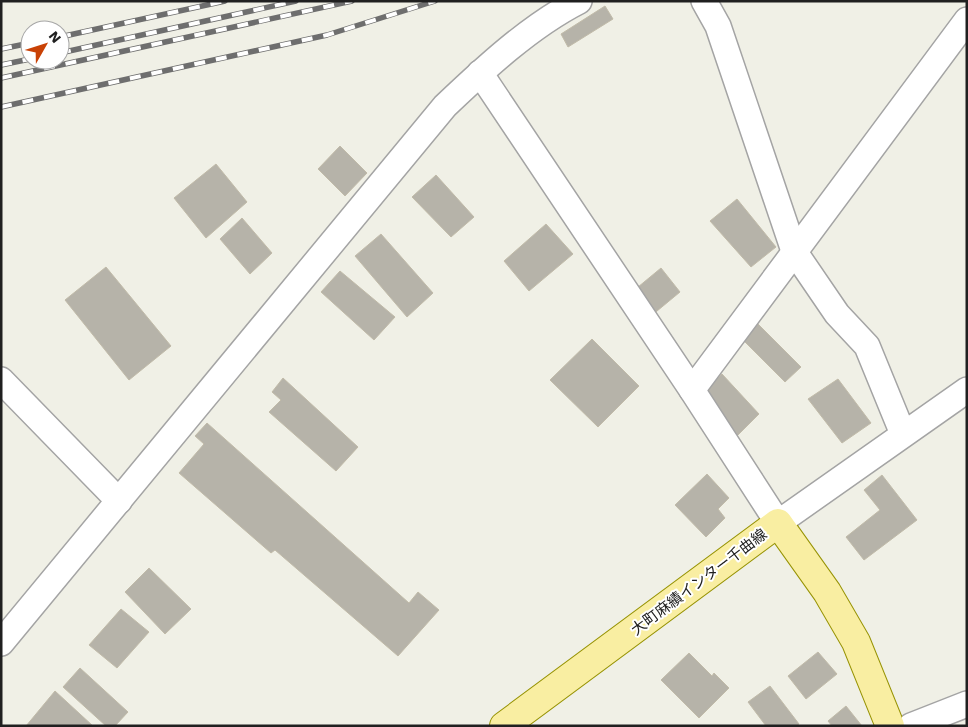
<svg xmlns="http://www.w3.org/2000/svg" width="968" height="727" viewBox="0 0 968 727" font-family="'Work Sans','Noto Sans JP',sans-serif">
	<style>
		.building { fill: #b6b3a9; stroke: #c1bba9 }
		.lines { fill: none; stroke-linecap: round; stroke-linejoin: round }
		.minor-casing { stroke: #a4a4a4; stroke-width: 28 }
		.major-casing { stroke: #979304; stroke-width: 30 }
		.minor { stroke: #fff; stroke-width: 25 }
		.major { stroke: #f9eea2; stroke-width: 28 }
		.rail-casing { stroke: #6e6e6e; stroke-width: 5.5 }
		.rail { stroke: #fff; stroke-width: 4; stroke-dasharray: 11; stroke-linecap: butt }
		.labels { text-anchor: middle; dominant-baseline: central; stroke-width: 4; stroke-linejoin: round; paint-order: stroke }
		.street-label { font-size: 15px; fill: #202020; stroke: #fff }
	</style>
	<rect width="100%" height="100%" fill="#f0f0e6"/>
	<g class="building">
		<path d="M 605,6 L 613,19 L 568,47 L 561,34 Z"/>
		<path d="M 340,146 L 367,173 L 345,196 L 318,169 Z"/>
		<path d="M 216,164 L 247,202 L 206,238 L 174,198 Z"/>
		<path d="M 436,175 L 474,217 L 451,237 L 412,197 Z"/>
		<path d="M 737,199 L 776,247 L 751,267 L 710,221 Z"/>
		<path d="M 242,218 L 272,253 L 250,274 L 220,239 Z"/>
		<path d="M 546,224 L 573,254 L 529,291 L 504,261 Z"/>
		<path d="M 381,234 L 433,293 L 407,317 L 355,256 Z"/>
		<path d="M 106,267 L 171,346 L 129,380 L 65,300 Z"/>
		<path d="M 661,268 L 680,292 L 651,316 L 632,292 Z"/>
		<path d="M 340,271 L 395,317 L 374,340 L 321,292 Z"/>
		<path d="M 756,322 L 801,367 L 785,382 L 740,337 Z"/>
		<path d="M 592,339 L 639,386 L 598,427 L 550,380 Z"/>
		<path d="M 722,374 L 759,414 L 737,436 L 700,394 Z"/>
		<path d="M 283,378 L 358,447 L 336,471 L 269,412 L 281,400 L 272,392 Z"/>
		<path d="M 838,379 L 871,423 L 842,443 L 808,399 Z"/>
		<path d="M 207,423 L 409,603 L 418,592 L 439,610 L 398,656 L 275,550 L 271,553 L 179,473 L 204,444 L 195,436 Z"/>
		<path d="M 707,474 L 729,498 L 718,509 L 725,518 L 706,537 L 675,505 Z"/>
		<path d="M 882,475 L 917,520 L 864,560 L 846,537 L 880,510 L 864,490 Z"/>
		<path d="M 149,568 L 191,609 L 165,634 L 125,592 Z"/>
		<path d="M 121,609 L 149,632 L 117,668 L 89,645 Z"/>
		<path d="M 818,652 L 837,674 L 806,699 L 788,676 Z"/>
		<path d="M 689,653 L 712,676 L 714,673 L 729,688 L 699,718 L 661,680 Z"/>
		<path d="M 80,668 L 128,712 L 115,726 L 106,726 L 63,687 Z"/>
		<path d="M 770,686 L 799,724 L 797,726 L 766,726 L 748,702 Z"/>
		<path d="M 55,691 L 93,726 L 26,726 Z"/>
		<path d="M 846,706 L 862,726 L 832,726 L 828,721 Z"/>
	</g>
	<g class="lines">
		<g class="minor-casing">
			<g id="minor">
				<path d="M 704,1 L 718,26 L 794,251 L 837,314 L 867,346 L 903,434"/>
				<path d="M 480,73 L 692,390 L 778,523 L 967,390"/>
				<path d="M 1,380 L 119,501"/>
				<path d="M 692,390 L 967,20"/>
				<path d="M 1,643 L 445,106 C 485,68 530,26 579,1"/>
				<path d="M 911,726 L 967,704"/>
			</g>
		</g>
		<g class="major-casing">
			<path id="major" d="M 504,726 L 778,523 L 827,592 L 856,642 L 890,726"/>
		</g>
		<use href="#minor" class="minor"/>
		<use href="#major" class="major"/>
		<g class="rail-casing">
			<g id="rail">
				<path d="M 60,37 L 225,1"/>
				<path d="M 1,49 L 30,43"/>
				<path d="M 60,53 L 296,1"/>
				<path d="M 1,65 L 30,59"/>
				<path d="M 1,78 L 352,1"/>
				<path d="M 1,107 L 327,35 L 435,1"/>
			</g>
		</g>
		<use href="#rail" class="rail"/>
	</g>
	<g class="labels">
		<g class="street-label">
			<text transform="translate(699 582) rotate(-37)">大町麻績インター千曲線</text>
		</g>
	</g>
	<rect width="968" height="727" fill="none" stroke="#202020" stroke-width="5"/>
	<g transform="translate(45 45) rotate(51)"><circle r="24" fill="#ffffff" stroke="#a6a6a6"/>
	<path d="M0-4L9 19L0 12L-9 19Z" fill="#c94206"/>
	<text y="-8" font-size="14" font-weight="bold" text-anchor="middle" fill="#202020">N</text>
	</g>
</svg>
